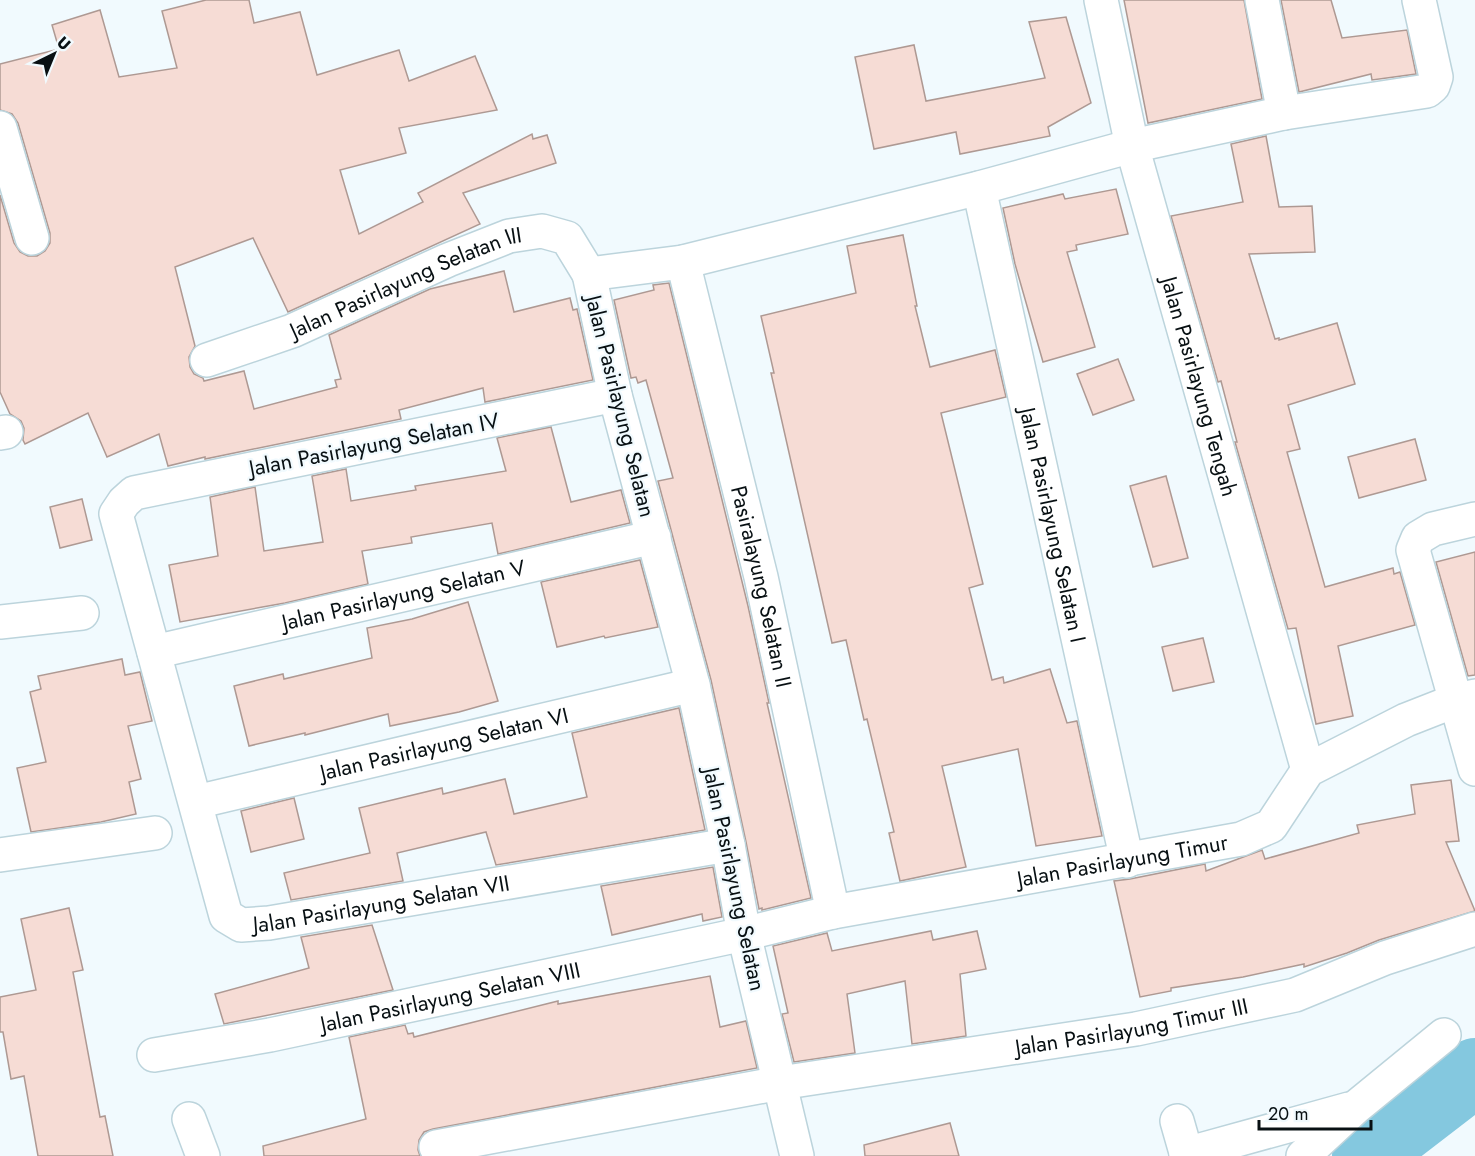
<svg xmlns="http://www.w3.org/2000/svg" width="1475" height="1156" viewBox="0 0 1475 1156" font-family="Jost,sans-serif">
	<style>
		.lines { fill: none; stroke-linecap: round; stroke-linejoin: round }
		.river { stroke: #84c8df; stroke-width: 68 }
		.building { fill: #f6dcd5; stroke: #ae9993; stroke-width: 1.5 }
		.minor-casing { stroke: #bcd4dc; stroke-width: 36 }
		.minor { stroke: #fff; stroke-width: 33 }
		.labels { text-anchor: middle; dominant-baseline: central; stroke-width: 4.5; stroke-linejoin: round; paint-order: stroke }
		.street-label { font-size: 22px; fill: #081013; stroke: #f1fafe }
	</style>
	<rect width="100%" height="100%" fill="#f1fafe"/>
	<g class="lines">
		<path class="river" d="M 1366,1156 L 1475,1072"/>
	</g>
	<g class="building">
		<path d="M 206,0 L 249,0 L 254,23 L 300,12 L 317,75 L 399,50 L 409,81 L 475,56 L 497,110 L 399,128 L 406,153 L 340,170 L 359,234 L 423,202 L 418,193 L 532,134 L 533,139 L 547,135 L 556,163 L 463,193 L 480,224 L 288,312 L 253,238 L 175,267 L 195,346 L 189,357 L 190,367 L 194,374 L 203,378 L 204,381 L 244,371 L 254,409 L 337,387 L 335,380 L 341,379 L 329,335 L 430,289 L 504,271 L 514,312 L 570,298 L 573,310 L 577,309 L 593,380 L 485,402 L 483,388 L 399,410 L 401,419 L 205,459 L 205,457 L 168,466 L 159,434 L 107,457 L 88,413 L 25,444 L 23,440 L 24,428 L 21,421 L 10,414 L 0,392 L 0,195 L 14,243 L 20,252 L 28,256 L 37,256 L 45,251 L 50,243 L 50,233 L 18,123 L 12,114 L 0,110 L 0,64 L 59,49 L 52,25 L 100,10 L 119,77 L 177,68 L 162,11 Z"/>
		<path d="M 1124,0 L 1244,0 L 1262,99 L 1148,123 Z"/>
		<path d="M 1281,0 L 1331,0 L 1342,38 L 1407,30 L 1416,74 L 1372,80 L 1371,74 L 1299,92 Z"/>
		<path d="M 1066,17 L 1091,103 L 1048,127 L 1050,136 L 960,154 L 956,132 L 874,149 L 855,57 L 914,45 L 926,101 L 1045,78 L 1029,22 Z"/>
		<path d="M 1266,136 L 1279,207 L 1312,206 L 1315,252 L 1249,254 L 1275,339 L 1279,338 L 1279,340 L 1337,323 L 1355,384 L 1288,405 L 1300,449 L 1287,452 L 1325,587 L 1393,568 L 1394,574 L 1400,572 L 1415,625 L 1338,646 L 1353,716 L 1316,724 L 1296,628 L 1288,629 L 1235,442 L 1237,442 L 1221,381 L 1218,382 L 1171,216 L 1243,202 L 1231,144 Z"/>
		<path d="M 1116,189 L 1128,234 L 1076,245 L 1077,250 L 1067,252 L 1095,347 L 1043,362 L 1015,264 L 1003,208 L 1063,194 L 1065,199 Z"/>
		<path d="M 903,235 L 917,306 L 915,306 L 930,367 L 995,350 L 1006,397 L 941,413 L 983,584 L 969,588 L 992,680 L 1003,677 L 1004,683 L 1050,669 L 1067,723 L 1077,721 L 1102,836 L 1036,846 L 1018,749 L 942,766 L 966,867 L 900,881 L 889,833 L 894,832 L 867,719 L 864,720 L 846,640 L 832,643 L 771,373 L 774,373 L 761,316 L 856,293 L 847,246 Z"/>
		<path d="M 669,283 L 748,606 L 769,703 L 767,703 L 811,898 L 762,910 L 762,908 L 759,909 L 746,842 L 711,680 L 658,481 L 673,478 L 646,380 L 638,383 L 636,377 L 631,378 L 614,300 L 654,290 L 653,285 Z"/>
		<path d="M 1118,359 L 1134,400 L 1093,415 L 1077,374 Z"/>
		<path d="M 551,427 L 571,502 L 621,490 L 630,523 L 498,554 L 492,523 L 411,537 L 412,543 L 362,551 L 368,584 L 285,603 L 180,622 L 169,565 L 218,556 L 210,497 L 255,487 L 264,551 L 323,542 L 312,476 L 346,469 L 351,501 L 416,490 L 415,486 L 506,471 L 497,438 Z"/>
		<path d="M 1415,439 L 1426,480 L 1359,498 L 1348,457 Z"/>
		<path d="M 1166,476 L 1188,558 L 1153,567 L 1130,486 Z"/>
		<path d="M 82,499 L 92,540 L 60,548 L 50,507 Z"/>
		<path d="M 1475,552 L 1475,675 L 1468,676 L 1436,562 Z"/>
		<path d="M 640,560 L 658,627 L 605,638 L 604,636 L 557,647 L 541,582 Z"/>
		<path d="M 468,602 L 498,701 L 459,712 L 390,726 L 388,714 L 305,735 L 305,733 L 249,746 L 234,686 L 283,674 L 284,679 L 372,658 L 367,628 L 412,619 Z"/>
		<path d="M 1203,638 L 1214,682 L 1173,691 L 1162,647 Z"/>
		<path d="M 122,659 L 125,675 L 140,672 L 152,721 L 128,726 L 141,779 L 129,782 L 136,814 L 101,822 L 31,832 L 17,768 L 46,762 L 30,692 L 41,689 L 38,676 Z"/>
		<path d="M 679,708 L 705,830 L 496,865 L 486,832 L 397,853 L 403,881 L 291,900 L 284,873 L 370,853 L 359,808 L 442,788 L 443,794 L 505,779 L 514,814 L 587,797 L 572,733 Z"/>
		<path d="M 1451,780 L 1459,841 L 1446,842 L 1475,911 L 1379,940 L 1347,953 L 1304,967 L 1304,964 L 1243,977 L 1171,988 L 1171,991 L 1140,997 L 1114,881 L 1130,879 L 1205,864 L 1206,871 L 1262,850 L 1265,859 L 1359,833 L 1357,825 L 1415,814 L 1411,785 Z"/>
		<path d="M 294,798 L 304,839 L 251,852 L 241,811 Z"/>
		<path d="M 713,867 L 722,917 L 703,921 L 702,914 L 612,935 L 601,886 Z"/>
		<path d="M 69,908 L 83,970 L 73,972 L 100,1117 L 105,1116 L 113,1156 L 38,1156 L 24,1076 L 11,1079 L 3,1032 L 0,1032 L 0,997 L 36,990 L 21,919 Z"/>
		<path d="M 372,925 L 393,990 L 224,1024 L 215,994 L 309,968 L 301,937 Z"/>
		<path d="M 931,931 L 933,940 L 977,931 L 986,969 L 960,974 L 966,1036 L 912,1044 L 905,981 L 847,994 L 855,1053 L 794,1062 L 782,1014 L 788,1013 L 773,946 L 827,933 L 832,951 Z"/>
		<path d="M 710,976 L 720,1027 L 746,1021 L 757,1068 L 433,1129 L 424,1132 L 419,1140 L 418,1150 L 420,1156 L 264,1156 L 263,1146 L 366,1119 L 349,1037 L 405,1025 L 408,1034 L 413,1033 L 414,1037 L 558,1001 L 558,1004 Z"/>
		<path d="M 950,1123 L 959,1156 L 865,1156 L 864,1145 Z"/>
	</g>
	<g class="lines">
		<g class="minor-casing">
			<g id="minor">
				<path id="s1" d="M 1101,0 L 1132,146 L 1308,770"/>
				<path d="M 1262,0 L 1284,113"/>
				<path d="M 0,128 L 32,238"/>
				<path id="s2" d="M 979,188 L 1127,861"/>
				<path id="s3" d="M 683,262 L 761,577 L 833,912"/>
				<path id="s4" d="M 207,360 L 292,331 L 448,260 L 509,236 L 542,231 L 567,238 L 589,274"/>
				<path id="s5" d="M 615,395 L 134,493 L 124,502 L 116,514 L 226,916 L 241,925 L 269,923 L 728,845"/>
				<path d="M 0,433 L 6,432"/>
				<path d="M 1475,519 L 1433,529 L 1418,538 L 1413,550 L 1475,769"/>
				<path d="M 0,622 L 82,613"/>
				<path id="s6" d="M 154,652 L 654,537"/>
				<path id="s7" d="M 196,802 L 693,685"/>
				<path d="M 0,855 L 155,833"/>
				<path id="s8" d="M 154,1055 L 270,1035 L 744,934 L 833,912 L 1241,839 L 1271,826 L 1308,770 L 1406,720 L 1457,700 L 1475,696"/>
				<path d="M 189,1119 L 203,1156"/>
				<path d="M 1177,1121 L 1187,1156"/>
				<path id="s9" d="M 436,1147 L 780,1083 L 1136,1029 L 1295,995 L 1385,958 L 1475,929"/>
				<path d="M 1186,1154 L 1349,1109"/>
				<path d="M 797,1156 L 744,934 L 728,845 L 693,685 L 615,395 L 589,274 L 683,262 L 979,188 L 1132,146 L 1284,113 L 1427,91 L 1433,86 L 1436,77 L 1419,0"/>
				<path d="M 1303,1156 L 1356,1107 L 1444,1035"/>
			</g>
		</g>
		<use href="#minor" class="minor"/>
	</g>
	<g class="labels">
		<g class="street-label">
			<text stroke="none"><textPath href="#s4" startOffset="214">Jalan Pasirlayung Selatan III</textPath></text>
			<text stroke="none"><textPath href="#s1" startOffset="399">Jalan Pasirlayung Tengah</textPath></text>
			<text transform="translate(621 406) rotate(76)">Jalan Pasirlayung Selatan</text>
			<text transform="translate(374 444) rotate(-11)">Jalan Pasirlayung Selatan IV</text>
			<text stroke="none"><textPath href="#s2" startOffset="345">Jalan Pasirlayung Selatan I</textPath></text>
			<text stroke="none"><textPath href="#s3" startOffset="334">Pasiralayung Selatan II</textPath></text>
			<text stroke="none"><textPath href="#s6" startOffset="256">Jalan Pasirlayung Selatan V</textPath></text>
			<text stroke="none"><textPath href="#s7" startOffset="255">Jalan Pasirlayung Selatan VI</textPath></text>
			<text stroke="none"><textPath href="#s8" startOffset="988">Jalan Pasirlayung Timur</textPath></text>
			<text transform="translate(735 879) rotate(78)">Jalan Pasirlayung Selatan</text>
			<text stroke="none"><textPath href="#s5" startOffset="1095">Jalan Pasirlayung Selatan VII</textPath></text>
			<text stroke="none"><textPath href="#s8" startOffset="302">Jalan Pasirlayung Selatan VIII</textPath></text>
			<text stroke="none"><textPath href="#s9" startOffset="706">Jalan Pasirlayung Timur III</textPath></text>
		</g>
	</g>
	<g transform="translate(54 54) rotate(43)" stroke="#f1fafe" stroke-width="4.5" paint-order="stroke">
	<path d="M0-4.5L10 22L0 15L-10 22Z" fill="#081013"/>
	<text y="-9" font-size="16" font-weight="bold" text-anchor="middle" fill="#081013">U</text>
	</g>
	<path d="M1259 1120v9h112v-9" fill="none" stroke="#081013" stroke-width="3"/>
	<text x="1268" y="1120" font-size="18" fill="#081013" stroke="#f1fafe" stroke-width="4.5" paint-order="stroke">20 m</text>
</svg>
